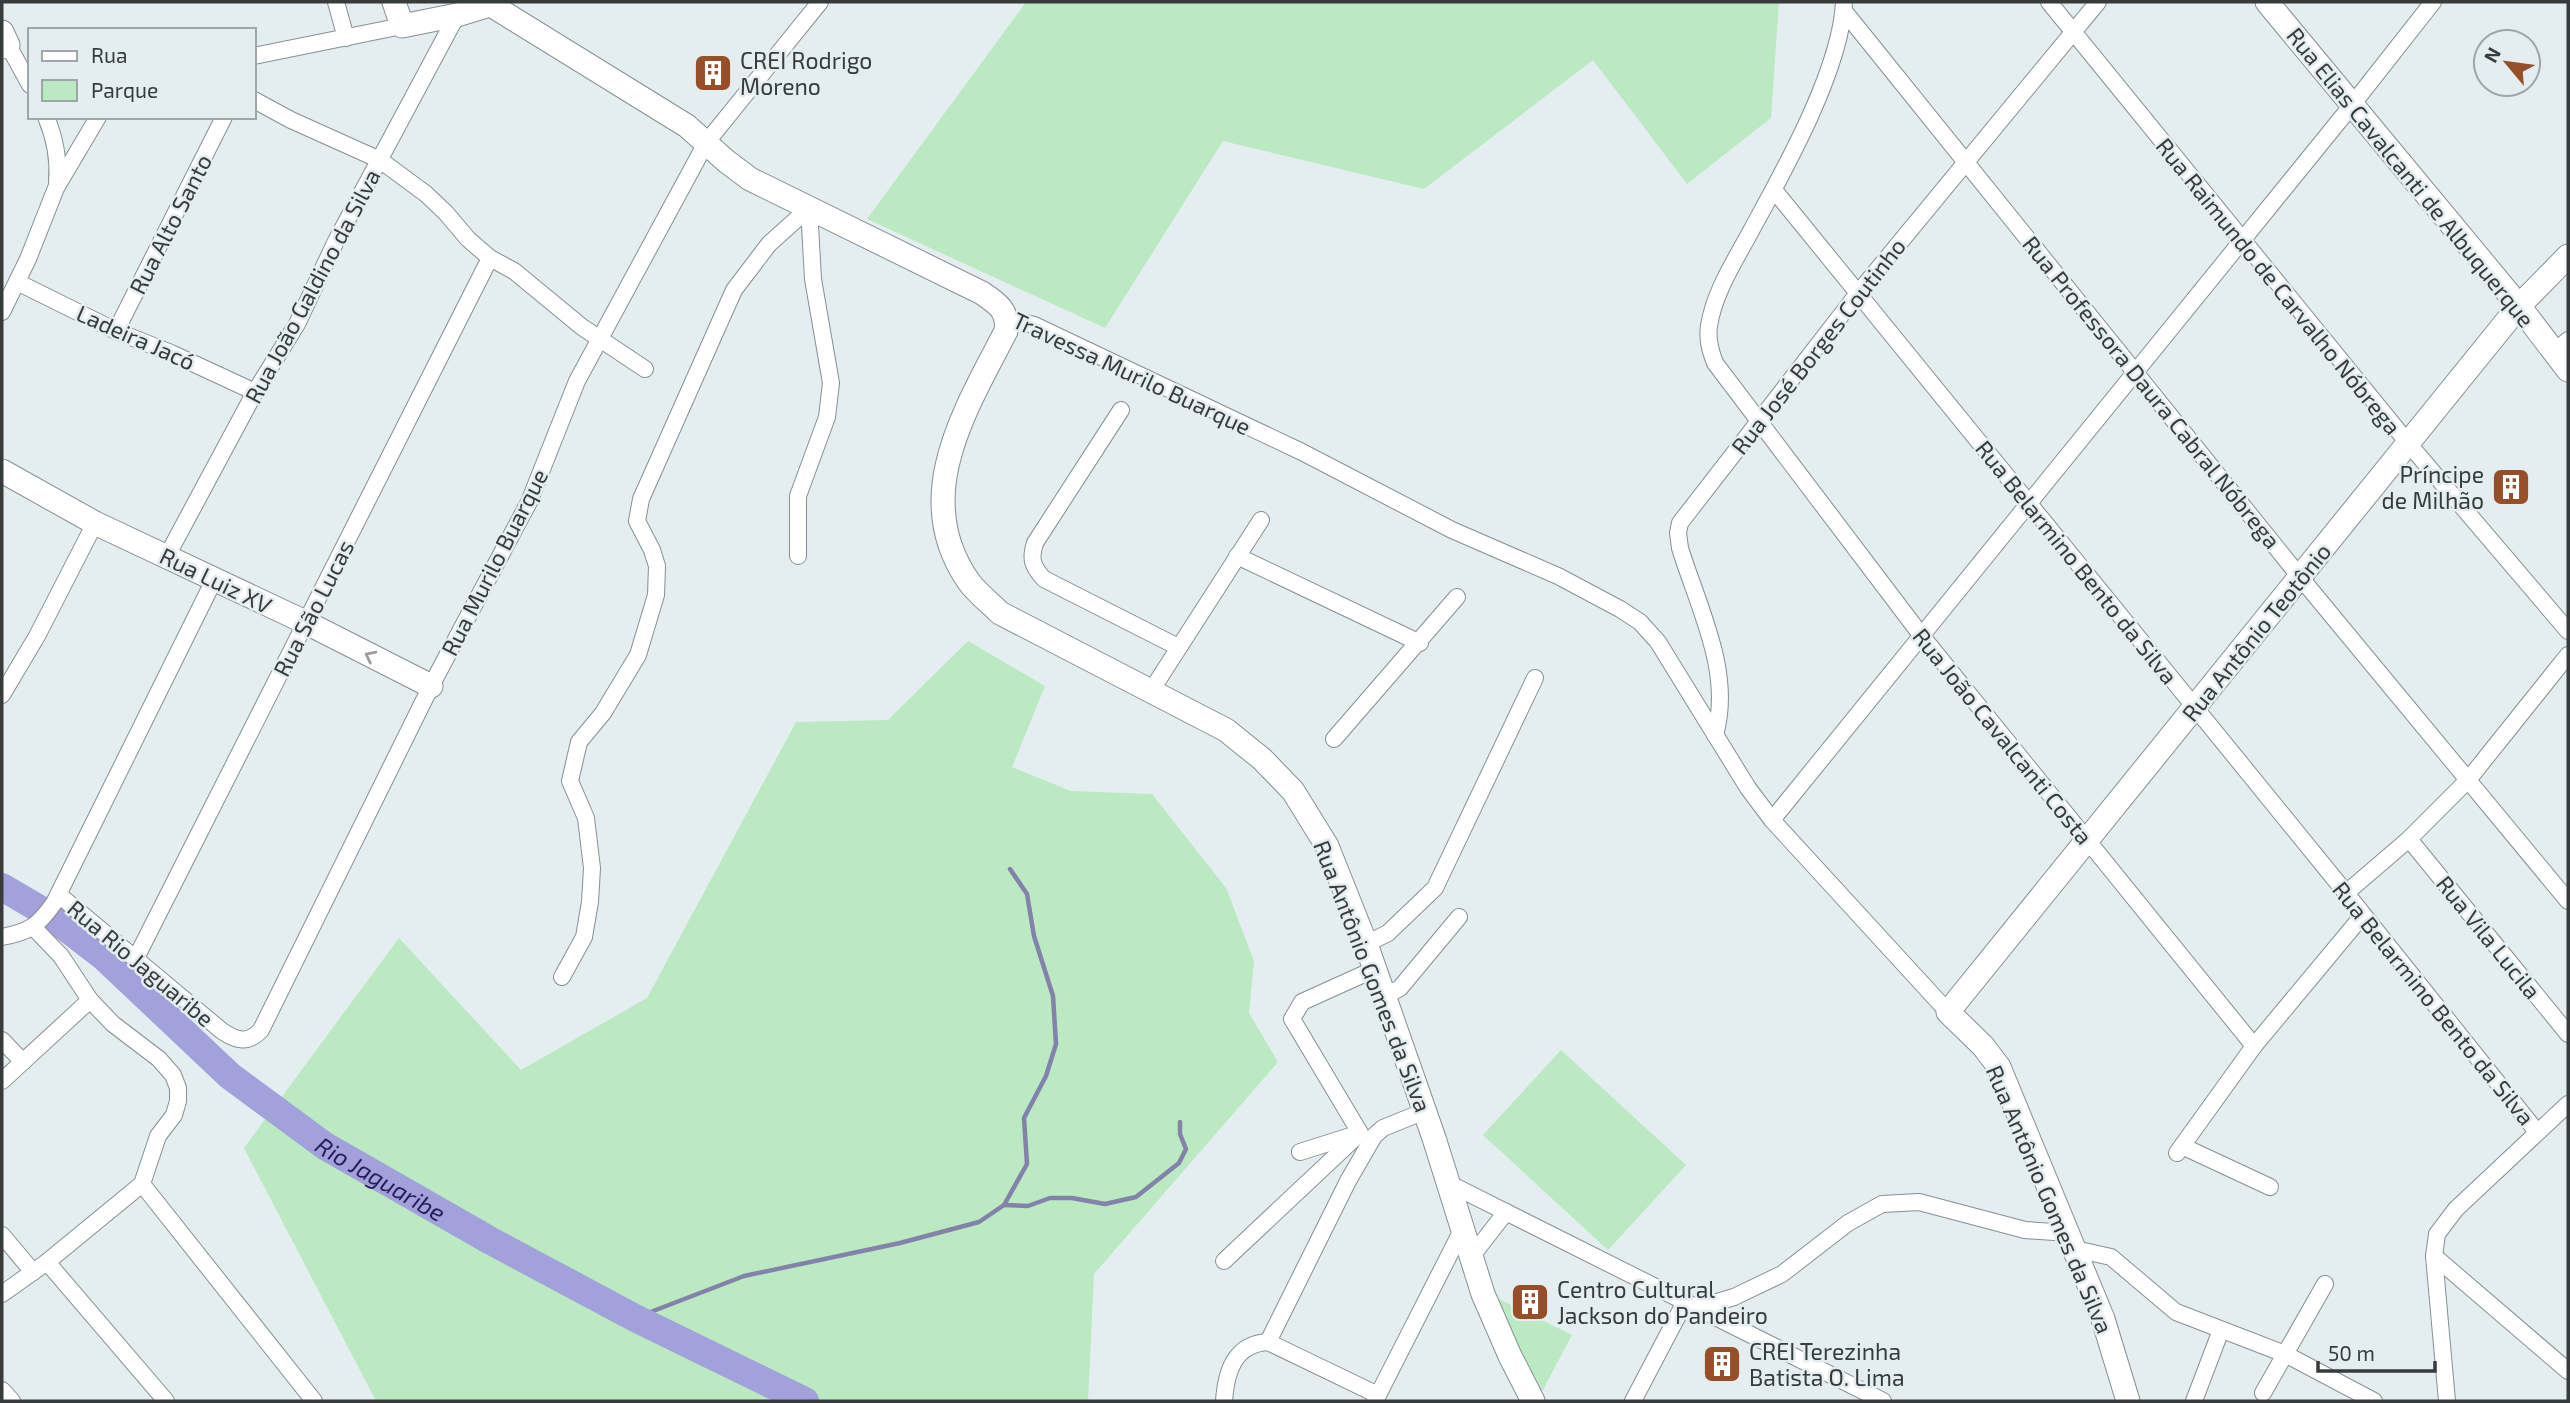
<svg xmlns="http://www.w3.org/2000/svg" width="2570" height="1403" viewBox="0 0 2570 1403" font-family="'Exo 2',sans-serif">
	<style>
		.green { fill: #bbe9c1 }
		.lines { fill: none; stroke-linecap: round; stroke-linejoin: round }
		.stream { stroke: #8282ab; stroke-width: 4.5 }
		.river { stroke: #a2a1db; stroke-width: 28 }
		.street-casing { stroke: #869092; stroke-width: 18 }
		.secondary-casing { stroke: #869092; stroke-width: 25 }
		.street { stroke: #fff; stroke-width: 16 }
		.secondary { stroke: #fff; stroke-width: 23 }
		.oneway { stroke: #9b9d9e }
		.labels { text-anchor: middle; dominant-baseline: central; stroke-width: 5; stroke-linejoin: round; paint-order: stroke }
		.poi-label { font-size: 23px; fill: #373b3c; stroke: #e4eef1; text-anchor: start }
		.street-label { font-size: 23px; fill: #373b3c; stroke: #e4eef1 }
		.water-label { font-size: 24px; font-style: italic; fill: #271c5e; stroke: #e4eef1 }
	</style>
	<rect width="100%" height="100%" fill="#e4eef1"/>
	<g class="green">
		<path d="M 1026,2 L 1779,2 L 1771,118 L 1687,184 L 1593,60 L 1424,189 L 1223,141 L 1105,328 L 867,219 Z"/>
		<path d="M 968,641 L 1045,686 L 1012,767 L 1071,791 L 1152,794 L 1226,888 L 1254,961 L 1249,1013 L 1278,1062 L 1094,1274 L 1088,1401 L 376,1401 L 244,1148 L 399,938 L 521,1070 L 647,998 L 796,722 L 888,720 Z"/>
		<path d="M 1561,1050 L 1686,1165 L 1608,1250 L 1483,1135 Z"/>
		<path d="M 1487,1293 L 1572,1335 L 1537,1401 Z"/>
	</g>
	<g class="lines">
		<g class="stream">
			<path d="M 1004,1205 L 1028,1206 L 1050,1198 L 1072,1198 L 1105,1204 L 1136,1197 L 1179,1163 L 1186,1149 L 1180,1134 L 1180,1122"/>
			<path d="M 635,1318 L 744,1276 L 900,1243 L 979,1222 L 1004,1205 L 1027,1164 L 1024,1118 L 1046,1076 L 1056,1044 L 1053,996 L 1034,936 L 1027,894 L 1010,869"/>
		</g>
		<path class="river" id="s1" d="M 2,887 L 48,914 L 103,956 L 230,1076 L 325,1146 L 491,1241 L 635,1318 L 805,1401"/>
		<g class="street-casing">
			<g id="street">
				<path d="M 336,2 L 346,38"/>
				<path d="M 1844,2 C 1841,69 1785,169 1752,229 C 1736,259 1714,292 1709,326 C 1707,339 1710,350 1715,363 L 1921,635 L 2254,1046"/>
				<path d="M 2049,2 L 2408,443 L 2568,631"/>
				<path d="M 1844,11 L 2300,577 L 2568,901"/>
				<path d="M 8,45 L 30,85"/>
				<path d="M 254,56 L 402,26"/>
				<path d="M 254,100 L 291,120 L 380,160 L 426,194 L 446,213 L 468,239 L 490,258 L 514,271 L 582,327 L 645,369"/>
				<path d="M 46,117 C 55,138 59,159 57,182"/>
				<path d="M 1774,190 L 2346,893 L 2537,1132"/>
				<path d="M 17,282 L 116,331 L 171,353 L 255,392"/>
				<path d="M 2,312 L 28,259 L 56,188 L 98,117"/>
				<path d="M 1007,318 L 1034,325 L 1302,452 L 1452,530 L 1558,576 L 1620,609 L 1640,622 L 1658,642 L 1748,788 L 1772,820 L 1948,1012"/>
				<path d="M 116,331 L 224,117"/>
				<path d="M 2554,352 L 2568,340"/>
				<path d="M 1121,410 L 1035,543 C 1030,559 1032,566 1044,579 L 1178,647"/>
				<path d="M 167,556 L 255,392 L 297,324 L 336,241 L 457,15"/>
				<path d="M 798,556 L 798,496 L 827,417 L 831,383 L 813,279 L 809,208"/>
				<path d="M 1237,556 L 1420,643"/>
				<path d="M 1151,691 L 1261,520"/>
				<path d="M 2,695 L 37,636 L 95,523"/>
				<path d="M 1715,735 C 1733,672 1698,607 1680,548 L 1678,533 L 1680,523 L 1859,292 L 2098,2"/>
				<path d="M 1334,739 L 1457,597"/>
				<path d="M 1772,820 L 2352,105 L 2433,2"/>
				<path d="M 2409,839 L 2568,1034"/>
				<path d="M 2346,893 L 2409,839 L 2468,780 L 2568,655"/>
				<path d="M 59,895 L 222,1031 C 237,1041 248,1044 261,1030 L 431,686 L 529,502 L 577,381 L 706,143 L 820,2"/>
				<path d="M 2,937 C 29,932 38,926 54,903 L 214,580"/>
				<path d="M 1366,944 L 1388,933 L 1435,888 L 1535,678"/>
				<path d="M 136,958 L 490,258"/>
				<path d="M 562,977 L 584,937 L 590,902 L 592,868 L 586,818 L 570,781 L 579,742 L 603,713 L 638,655 L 656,595 L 657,566 L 652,550 L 637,521 L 641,499 L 734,290 L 769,244 L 809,208"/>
				<path d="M 1384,997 L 1400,988 L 1459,917"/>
				<path d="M 2,1040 L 23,1062"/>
				<path d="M 2,1081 L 90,1000"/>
				<path d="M 2182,1146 L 2270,1187"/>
				<path d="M 1300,1152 L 1360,1133 L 1292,1019 L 1302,1002 L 1375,969"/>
				<path d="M 2177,1153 L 2254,1046 L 2363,915"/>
				<path d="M 1448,1183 L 1883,1401"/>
				<path d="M 142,1184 L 314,1401"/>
				<path d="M 2,1235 L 33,1272"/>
				<path d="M 2075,1249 L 2111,1257 L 2176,1312 L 2285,1354 L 2374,1401"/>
				<path d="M 2434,1256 L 2568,1371"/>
				<path d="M 1471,1257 L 1506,1212"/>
				<path d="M 1224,1261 L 1357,1136"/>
				<path d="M 47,1262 L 166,1401"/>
				<path d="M 2,1294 L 47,1262 L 142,1184 L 158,1136 L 174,1115 L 178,1101 L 178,1088 L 173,1075 L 159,1059 L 113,1024 L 90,1000 L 61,956 L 33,927"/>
				<path d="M 1697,1308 L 1734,1297 L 1782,1274 L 1848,1223 L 1882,1204 L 1919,1202 L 2025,1230 L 2069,1233"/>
				<path d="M 1268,1342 L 1348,1181 L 1374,1136 L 1383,1128 L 1425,1111"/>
				<path d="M 1268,1342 L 1378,1395"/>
				<path d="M 2,1390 L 12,1401"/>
				<path d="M 2263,1393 L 2325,1284"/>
				<path d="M 1224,1401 C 1226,1372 1234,1344 1268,1342"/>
				<path d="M 1375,1401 L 1462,1230"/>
				<path d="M 1633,1401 L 1685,1302"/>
				<path d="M 2194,1401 L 2221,1330"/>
				<path d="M 2447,1401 L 2434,1256 L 2437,1234 L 2456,1209 L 2568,1104"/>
			</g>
		</g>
		<g class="secondary-casing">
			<g id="secondary">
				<path d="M 394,2 L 402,26 L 457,15 L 499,2"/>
				<path d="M 2267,2 L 2519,306 L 2568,370"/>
				<path d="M 491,5 L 687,126 L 726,161 L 750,179 L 982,293 C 997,303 1009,311 1006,331 C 966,409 909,497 969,582 C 977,593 990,603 1000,613 L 1226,730 L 1262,759 L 1293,791 L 1327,846 L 1366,944 L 1434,1138 L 1483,1294 L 1510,1356 L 1533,1401"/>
				<path d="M 2,32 L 8,45 L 2,47"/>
				<path d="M 2,471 L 95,523 L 305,622 L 431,686"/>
				<path d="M 2128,1401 L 2103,1319 L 1999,1067 L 1983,1046 L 1948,1012 L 2519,306 L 2568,256"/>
			</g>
		</g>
		<use href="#street" class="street"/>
		<use href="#secondary" class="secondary"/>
	</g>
	<defs><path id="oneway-chevron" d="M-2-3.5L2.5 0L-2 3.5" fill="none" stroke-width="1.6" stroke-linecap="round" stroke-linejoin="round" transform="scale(1.75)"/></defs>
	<use class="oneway" href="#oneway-chevron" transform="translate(370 656) rotate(-153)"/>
	<defs>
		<g id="building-square" transform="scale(2.0125)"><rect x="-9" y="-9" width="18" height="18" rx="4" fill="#964f29" stroke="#e4eef1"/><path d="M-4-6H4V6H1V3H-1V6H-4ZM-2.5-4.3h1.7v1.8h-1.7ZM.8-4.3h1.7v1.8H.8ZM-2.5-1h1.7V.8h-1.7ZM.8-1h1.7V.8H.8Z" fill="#fff"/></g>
	</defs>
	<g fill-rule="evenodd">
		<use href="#building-square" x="713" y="73"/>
		<use href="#building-square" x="2511" y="487"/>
		<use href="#building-square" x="1530" y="1302"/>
		<use href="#building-square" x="1722" y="1364"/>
	</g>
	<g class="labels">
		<g class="poi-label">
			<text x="740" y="60">CREI Rodrigo<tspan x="740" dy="26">Moreno</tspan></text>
			<text x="2484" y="474" text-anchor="end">Príncipe<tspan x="2484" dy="26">de Milhão</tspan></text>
			<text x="1557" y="1289">Centro Cultural<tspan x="1557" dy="26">Jackson do Pandeiro</tspan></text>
			<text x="1749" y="1351">CREI Terezinha<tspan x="1749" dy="26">Batista O. Lima</tspan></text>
		</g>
		<g class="street-label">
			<text transform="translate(2411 177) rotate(51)">Rua Elias Cavalcanti de Albuquerque</text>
			<text transform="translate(170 224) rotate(-63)">Rua Alto Santo</text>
			<text transform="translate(312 286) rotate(-62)">Rua João Galdino da Silva</text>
			<text transform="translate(2279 286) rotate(51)">Rua Raimundo de Carvalho Nóbrega</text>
			<text transform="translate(136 337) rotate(24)">Ladeira Jacó</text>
			<text transform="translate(1818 346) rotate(-52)">Rua José Borges Coutinho</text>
			<text transform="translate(1132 373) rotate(25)">Travessa Murilo Buarque</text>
			<text transform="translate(2152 392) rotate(51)">Rua Professora Daura Cabral Nóbrega</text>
			<text transform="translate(494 562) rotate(-63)">Rua Murilo Buarque</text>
			<text transform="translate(2077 562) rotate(51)">Rua Belarmino Bento da Silva</text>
			<text transform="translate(216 580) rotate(26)">Rua Luiz XV</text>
			<text transform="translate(313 608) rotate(-63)">Rua São Lucas</text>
			<text transform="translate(2256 632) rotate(-51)">Rua Antônio Teotônio</text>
			<text transform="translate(2003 736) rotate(51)">Rua João Cavalcanti Costa</text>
			<text transform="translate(2489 937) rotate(51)">Rua Vila Lucila</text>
			<text transform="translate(141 963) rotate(40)">Rua Rio Jaguaribe</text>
			<text transform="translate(1373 976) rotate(69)">Rua Antônio Gomes da Silva</text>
			<text transform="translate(2434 1003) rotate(51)">Rua Belarmino Bento da Silva</text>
			<text transform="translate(2050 1199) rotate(67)">Rua Antônio Gomes da Silva</text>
		</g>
		<g class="water-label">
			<text stroke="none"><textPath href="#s1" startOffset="480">Rio Jaguaribe</textPath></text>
		</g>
	</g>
	<rect width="2570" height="1403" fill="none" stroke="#373b3c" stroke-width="7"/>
	<rect x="28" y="28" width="228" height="91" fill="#e4eef1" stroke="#9fa6a9" stroke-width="2"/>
	<rect x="42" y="51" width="35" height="10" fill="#ffffff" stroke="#9fa6a9" stroke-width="2"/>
	<text x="91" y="63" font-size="21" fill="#373b3c">Rua</text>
	<rect x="42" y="80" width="35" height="21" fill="#bbe9c1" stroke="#9fa6a9" stroke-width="2"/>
	<text x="91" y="98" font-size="21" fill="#373b3c">Parque</text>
	<g transform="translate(2507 63) rotate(299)"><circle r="33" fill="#e4eef1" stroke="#9fa6a9" stroke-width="2"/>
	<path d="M0-5L12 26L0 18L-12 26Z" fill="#964f29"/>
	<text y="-10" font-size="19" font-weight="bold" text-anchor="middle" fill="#373b3c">N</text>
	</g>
	<path d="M2318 1361v10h117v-10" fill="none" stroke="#373b3c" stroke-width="3.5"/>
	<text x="2328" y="1361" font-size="21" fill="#373b3c" stroke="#e4eef1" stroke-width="5" paint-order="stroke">50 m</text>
</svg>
